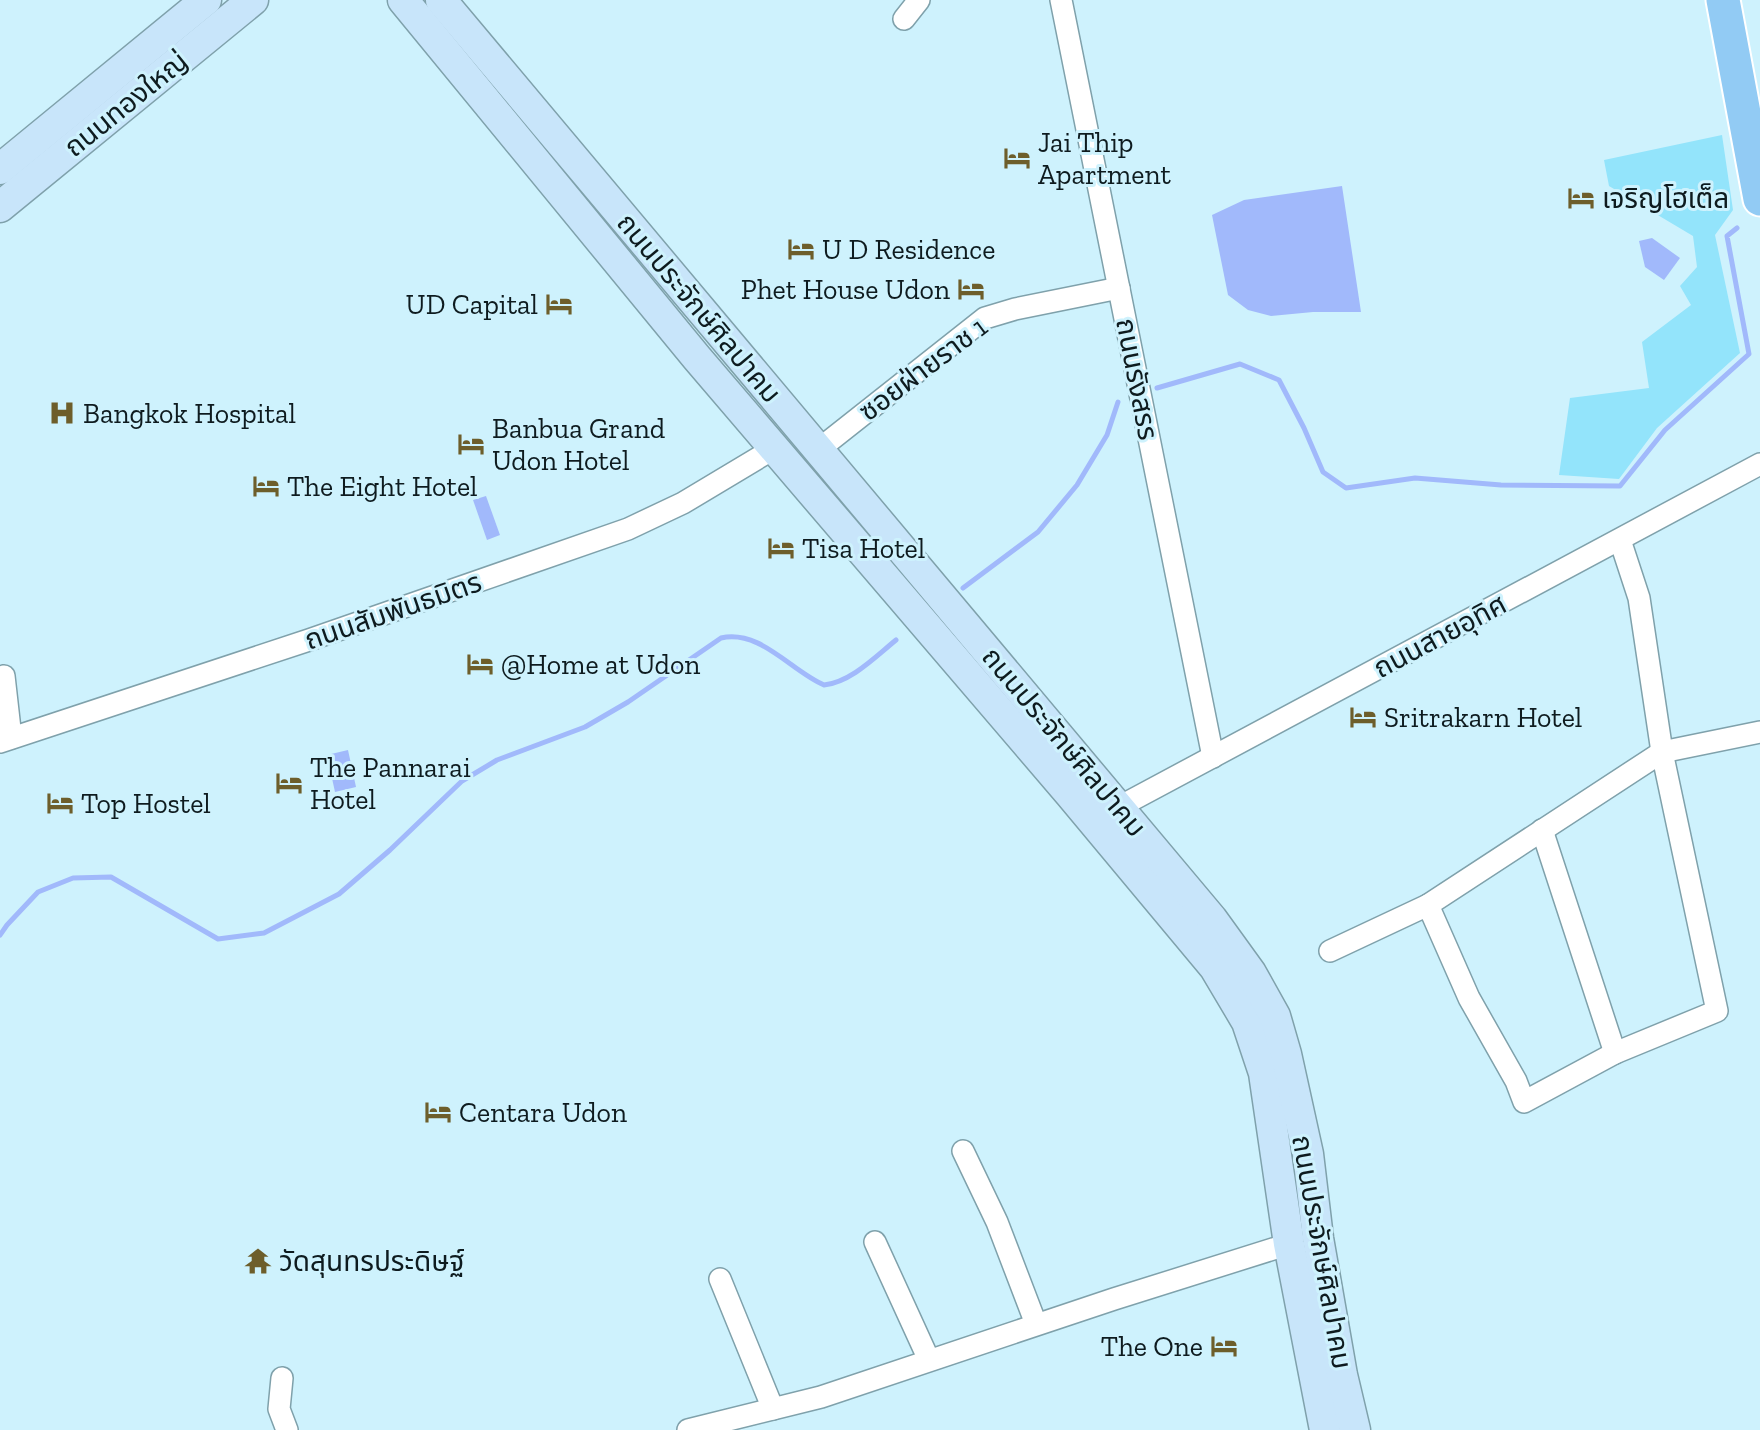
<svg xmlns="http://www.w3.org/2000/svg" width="1760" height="1430" viewBox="0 0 1760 1430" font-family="'Zilla Slab','Noto Sans Thai',serif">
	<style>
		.green { fill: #93e4fb }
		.water { fill: #a1b9fb }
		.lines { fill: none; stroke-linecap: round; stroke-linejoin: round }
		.stream { stroke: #a1b9fb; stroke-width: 5 }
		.street-casing { stroke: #7fa1ab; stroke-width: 24 }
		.secondary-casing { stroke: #7fa1ab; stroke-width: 33 }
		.primary-casing { stroke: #fff; stroke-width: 37 }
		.street { stroke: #fff; stroke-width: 21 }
		.secondary { stroke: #c8e5fa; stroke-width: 30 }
		.primary { stroke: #92cbf4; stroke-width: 33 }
		.labels { text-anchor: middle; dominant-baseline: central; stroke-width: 6; stroke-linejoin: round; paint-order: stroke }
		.street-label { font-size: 28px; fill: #0e1b1f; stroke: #cef2fd }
		.poi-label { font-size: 28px; fill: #0e1b1f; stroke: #cef2fd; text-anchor: start }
	</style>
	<rect width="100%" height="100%" fill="#cef2fd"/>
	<path class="green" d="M 1722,135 L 1733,210 L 1715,235 L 1740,353 L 1657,428 L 1619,479 L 1559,475 L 1570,398 L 1649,388 L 1642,342 L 1691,305 L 1680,286 L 1697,267 L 1693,236 L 1609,186 L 1604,160 Z"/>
	<g class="water">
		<path d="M 1342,186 L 1361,312 L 1313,312 L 1271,316 L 1248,310 L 1228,295 L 1212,215 L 1244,200 Z"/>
		<path d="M 1652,238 L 1680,258 L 1664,280 L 1645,267 L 1639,241 Z"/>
		<path d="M 486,496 L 500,535 L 487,540 L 473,500 Z"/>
		<path d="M 348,750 L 356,787 L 335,792 L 327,755 Z"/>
	</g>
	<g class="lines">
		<g class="stream">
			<path d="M 1157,388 L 1240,364 L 1279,380 L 1304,428 L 1323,472 L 1346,488 L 1415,478 L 1501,485 L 1620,486 L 1665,430 L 1749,354 L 1727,236 L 1737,228"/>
			<path d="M 963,588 L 1038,532 L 1077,485 L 1107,435 L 1118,402"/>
			<path d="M 0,935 L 7,925 L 38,892 L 73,878 L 111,877 L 218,939 L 264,933 L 339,894 L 390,850 L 462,781 L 497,760 L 585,727 L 628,702 L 721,638 C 760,629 791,671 824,685 C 851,682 875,657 896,640"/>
		</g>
		<g class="street-casing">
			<g id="street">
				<path d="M 1061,0 L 1213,757"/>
				<path d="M 904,19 L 919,0"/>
				<path d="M 818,450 L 985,318 L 1015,309 L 1119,288"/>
				<path d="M 4,676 L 11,738"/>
				<path d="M 0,742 L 309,640 L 628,529 L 683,503 L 773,449"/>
				<path d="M 1119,807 L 1760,464"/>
				<path d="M 1542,830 L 1615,1053"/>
				<path d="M 1428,905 L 1662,752 L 1760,732"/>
				<path d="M 1330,951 L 1428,905 L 1469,998 L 1516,1081 L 1524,1102 L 1615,1053 L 1717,1011 L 1662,752 L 1639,598 L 1620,540"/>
				<path d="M 963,1151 L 997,1222 L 1036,1324"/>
				<path d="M 875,1242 L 929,1360"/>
				<path d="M 720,1279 L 773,1409"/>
				<path d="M 282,1378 L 279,1409 L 287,1430"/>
				<path d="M 688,1430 L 821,1397 L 1114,1299 L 1289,1244"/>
			</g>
		</g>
		<g class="secondary-casing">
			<g id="secondary">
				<path d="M 403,0 L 697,358 L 1070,794 L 1215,968 L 1247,1022 L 1264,1073 L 1289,1244 L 1325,1430"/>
				<path d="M 441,0 L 1212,919 L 1251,973 L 1275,1016 L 1286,1054 L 1308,1154 L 1318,1238 L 1342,1375 L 1355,1430"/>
				<path d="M 0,169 L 206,0"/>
				<path d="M 0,207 L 253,0"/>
			</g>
		</g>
		<g class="primary-casing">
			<path id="primary" d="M 1723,0 L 1760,199"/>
		</g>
		<use href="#street" class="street"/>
		<use href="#secondary" class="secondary"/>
		<use href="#primary" class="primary"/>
	</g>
	<defs>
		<g id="hotel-bare" transform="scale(2.1)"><path d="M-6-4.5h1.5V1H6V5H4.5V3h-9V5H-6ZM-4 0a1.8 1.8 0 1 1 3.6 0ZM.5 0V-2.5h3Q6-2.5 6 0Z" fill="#6d5e2b" stroke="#cef2fd" stroke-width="2.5" paint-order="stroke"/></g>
		<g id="hospital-bare" transform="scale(2.1)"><path d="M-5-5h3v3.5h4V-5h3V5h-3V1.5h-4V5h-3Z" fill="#6d5e2b" stroke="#cef2fd" stroke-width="2.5" paint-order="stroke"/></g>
		<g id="temple-bare" transform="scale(2.1)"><path d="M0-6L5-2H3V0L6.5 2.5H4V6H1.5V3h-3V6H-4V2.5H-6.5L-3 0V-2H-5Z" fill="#6d5e2b" stroke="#cef2fd" stroke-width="2.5" paint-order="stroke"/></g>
	</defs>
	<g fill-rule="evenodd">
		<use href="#hotel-bare" x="1017" y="158"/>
		<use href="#hotel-bare" x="1581" y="198"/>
		<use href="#hotel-bare" x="801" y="249"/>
		<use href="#hotel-bare" x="971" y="289"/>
		<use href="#hotel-bare" x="559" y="304"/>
		<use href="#hospital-bare" x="62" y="413"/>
		<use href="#hotel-bare" x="471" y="444"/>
		<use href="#hotel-bare" x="266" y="486"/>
		<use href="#hotel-bare" x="781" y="548"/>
		<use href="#hotel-bare" x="480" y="664"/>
		<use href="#hotel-bare" x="1363" y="717"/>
		<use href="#hotel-bare" x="289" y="783"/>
		<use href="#hotel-bare" x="60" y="803"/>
		<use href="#hotel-bare" x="438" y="1112"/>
		<use href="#temple-bare" x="258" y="1261"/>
		<use href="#hotel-bare" x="1224" y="1346"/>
	</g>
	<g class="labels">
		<g class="street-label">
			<text transform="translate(126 104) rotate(-39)">ถนนทองใหญ่</text>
			<text transform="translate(699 308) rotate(50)">ถนนประจักษ์ศิลปาคม</text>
			<text transform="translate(923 369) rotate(-37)">ซอยฝ่ายราช 1</text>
			<text transform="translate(1137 379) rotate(79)">ถนนรังสรร</text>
			<text transform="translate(393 611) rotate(-19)">ถนนสัมพันธมิตร</text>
			<text transform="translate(1440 636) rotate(-28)">ถนนสายอุทิศ</text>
			<text transform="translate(1064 742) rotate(50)">ถนนประจักษ์ศิลปาคม</text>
			<text transform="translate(1322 1252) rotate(80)">ถนนประจักษ์ศิลปาคม</text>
		</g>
		<g class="poi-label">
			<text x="1038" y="142">Jai Thip<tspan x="1038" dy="32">Apartment</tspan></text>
			<text x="1602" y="198">เจริญโฮเต็ล</text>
			<text x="822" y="249">U D Residence</text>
			<text x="950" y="289" text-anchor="end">Phet House Udon</text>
			<text x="538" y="304" text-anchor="end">UD Capital</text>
			<text x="83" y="413">Bangkok Hospital</text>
			<text x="492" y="428">Banbua Grand<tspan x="492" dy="32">Udon Hotel</tspan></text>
			<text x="287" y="486">The Eight Hotel</text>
			<text x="802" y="548">Tisa Hotel</text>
			<text x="501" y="664">@Home at Udon</text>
			<text x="1384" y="717">Sritrakarn Hotel</text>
			<text x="310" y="767">The Pannarai<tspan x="310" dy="32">Hotel</tspan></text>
			<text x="81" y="803">Top Hostel</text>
			<text x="459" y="1112">Centara Udon</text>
			<text x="279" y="1261">วัดสุนทรประดิษฐ์</text>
			<text x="1203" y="1346" text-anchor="end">The One</text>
		</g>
	</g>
</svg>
